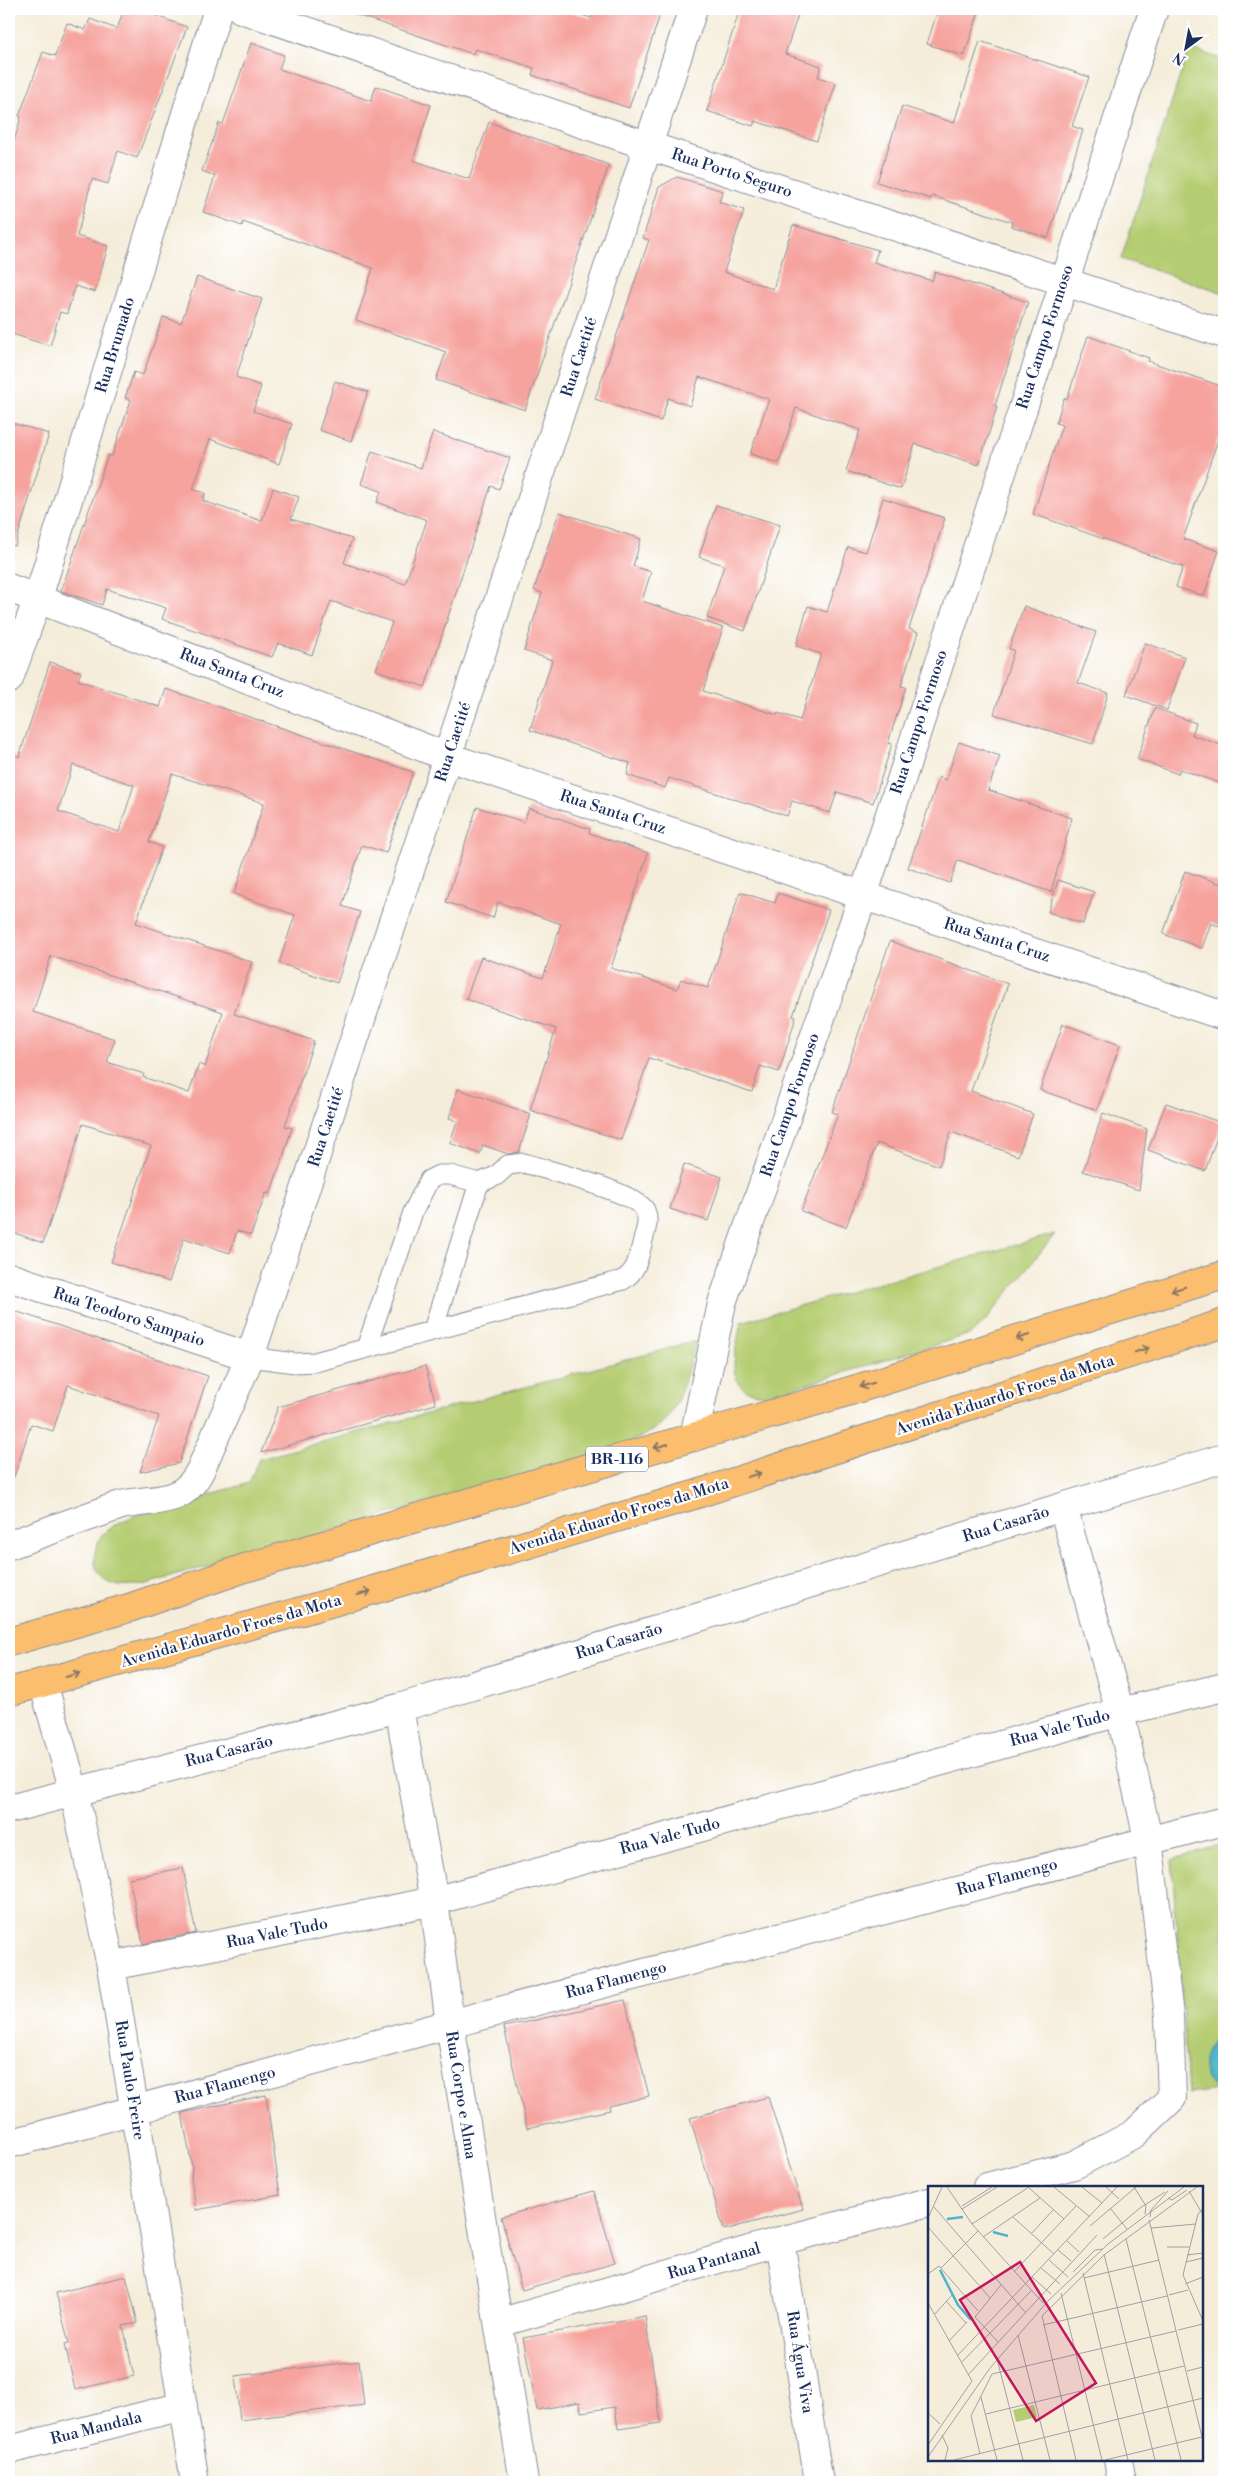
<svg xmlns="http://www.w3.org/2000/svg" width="1233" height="2491" viewBox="0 0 1233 2491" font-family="'Libre Bodoni',serif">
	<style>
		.green { fill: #b5cd72; stroke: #687e68 }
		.water { fill: #4db6cb; stroke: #347294 }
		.building { fill: #f6a29d; fill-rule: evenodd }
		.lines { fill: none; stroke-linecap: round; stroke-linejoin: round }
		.service-casing { stroke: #888e9c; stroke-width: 21 }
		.minor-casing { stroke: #888e9c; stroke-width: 30 }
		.trunk-casing { stroke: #888e9c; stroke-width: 30 }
		.service { stroke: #fff; stroke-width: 19 }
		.minor { stroke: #fff; stroke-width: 28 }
		.trunk { stroke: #fabe6e; stroke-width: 28 }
		.oneway { stroke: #8a7666 }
		.labels { text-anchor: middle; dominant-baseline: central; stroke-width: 4.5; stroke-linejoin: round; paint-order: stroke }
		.shield { fill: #fff; stroke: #5f6d8e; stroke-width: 1 }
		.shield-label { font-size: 15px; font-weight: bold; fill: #1b2f5e }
		.street-label { font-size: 16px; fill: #1b2f5e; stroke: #fff }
		.inset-river { fill: none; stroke: #4db6cb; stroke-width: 2.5 }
		.inset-road { fill: none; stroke: #9ea1a8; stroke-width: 1 }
		.view { fill: #c2185b; fill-opacity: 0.15; stroke: #c2185b; stroke-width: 2.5 }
		.inset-edge { fill: none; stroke: #1b2f5e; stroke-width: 2.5 }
	</style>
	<rect width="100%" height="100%" fill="#fff"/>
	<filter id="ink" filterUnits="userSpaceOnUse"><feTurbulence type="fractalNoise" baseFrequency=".02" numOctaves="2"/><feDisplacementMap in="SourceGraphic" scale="10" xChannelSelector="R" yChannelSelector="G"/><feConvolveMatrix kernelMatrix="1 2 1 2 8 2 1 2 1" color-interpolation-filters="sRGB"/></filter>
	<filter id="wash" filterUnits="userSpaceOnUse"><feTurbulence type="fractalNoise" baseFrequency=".0096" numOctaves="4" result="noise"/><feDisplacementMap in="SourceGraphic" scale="20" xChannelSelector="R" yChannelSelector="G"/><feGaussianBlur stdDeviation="1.12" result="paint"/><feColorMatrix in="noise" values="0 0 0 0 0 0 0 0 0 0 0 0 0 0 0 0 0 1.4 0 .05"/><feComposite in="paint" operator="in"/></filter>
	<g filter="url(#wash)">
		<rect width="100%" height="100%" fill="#f5edda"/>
		<g class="green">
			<path d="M 1189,48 L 1224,60 L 1224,293 L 1121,259 Z"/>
			<path d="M 1055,1234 L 986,1320 L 971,1334 L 770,1395 C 720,1395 735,1356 741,1322 Z"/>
			<path d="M 696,1341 C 689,1363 682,1400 667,1418 C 649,1439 616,1447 591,1456 L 143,1585 C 126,1587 109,1589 98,1572 C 91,1560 95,1541 106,1531 C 123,1517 147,1513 167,1507 C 194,1499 221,1491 249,1483 L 259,1459 Z"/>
			<path d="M 1224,1843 L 1224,2033 L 1222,2034 L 1205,2073 L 1218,2090 L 1188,2094 L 1172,1860 Z"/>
		</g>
		<path class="water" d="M 1224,2033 L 1224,2092 C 1195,2084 1199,2044 1224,2033 Z"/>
		<g id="blocks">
			<g class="building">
				<path d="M 124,9 L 137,9 L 187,27 L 137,158 L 118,151 L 108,184 L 92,179 L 77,236 L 108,246 L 95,292 L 75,286 L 67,314 L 60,312 L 50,346 L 9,333 L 9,159 L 21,117 L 19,116 L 43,52 L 55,56 L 67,23 L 85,30 L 90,19 L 117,29 Z"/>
				<path d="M 355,9 L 563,9 L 591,18 L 594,9 L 662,9 L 629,108 L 532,75 L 534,68 L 475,49 L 473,54 L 354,14 Z"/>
				<path d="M 740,9 L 800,9 L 785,54 L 821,66 L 818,77 L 836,83 L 817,141 L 755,121 L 753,126 L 707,111 Z"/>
				<path d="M 938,9 L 980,9 L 964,56 L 927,44 Z"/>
				<path d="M 980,41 L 1089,77 L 1072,126 L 1083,130 L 1048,238 L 1011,226 L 1012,222 L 932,196 L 931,199 L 877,182 L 902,106 L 954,123 Z"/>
				<path d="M 251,43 L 284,55 L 279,69 L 371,101 L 376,86 L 431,105 L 413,160 L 469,179 L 489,122 L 609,165 L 525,410 L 436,380 L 446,352 L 356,320 L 373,268 L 243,222 L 242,226 L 203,212 L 215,176 L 202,171 L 219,123 L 223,124 Z"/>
				<path d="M 677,177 L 723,191 L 719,202 L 744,210 L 724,272 L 773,289 L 793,225 L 878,250 L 874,262 L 932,281 L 935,272 L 1028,302 L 995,406 L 997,407 L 979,465 L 915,444 L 901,489 L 846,471 L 860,430 L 796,408 L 779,463 L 750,454 L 769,399 L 699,377 L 690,406 L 668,398 L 661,421 L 595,399 L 649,240 L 643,238 L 659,187 Z"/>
				<path d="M 197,277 L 262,299 L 236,377 L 261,386 L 253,411 L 292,424 L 279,464 L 210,439 L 193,489 L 205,493 L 203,501 L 262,521 L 273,488 L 299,497 L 291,519 L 352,539 L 344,563 L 405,584 L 427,520 L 377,502 L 381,491 L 361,484 L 372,451 L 421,468 L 433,432 L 510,458 L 499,489 L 491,486 L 425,687 L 376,670 L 392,622 L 331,601 L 312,655 L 278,643 L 272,657 L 162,619 L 166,608 L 107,589 L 102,605 L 61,591 L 108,455 L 112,456 L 131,400 L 125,398 L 134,372 L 143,375 L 163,317 L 181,323 Z"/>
				<path d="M 1088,336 L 1149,358 L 1148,361 L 1224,387 L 1224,438 L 1219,437 L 1183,539 L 1219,551 L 1204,596 L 1176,587 L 1183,567 L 1033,514 L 1062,425 L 1056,423 L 1064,398 L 1067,399 Z"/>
				<path d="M 335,381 L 368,392 L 351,441 L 319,430 Z"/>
				<path d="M 9,422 L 49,434 L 15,546 L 9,545 Z"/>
				<path d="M 883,498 L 945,518 L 909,629 L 918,632 L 901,686 L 906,687 L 888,743 L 892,744 L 873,803 L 837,792 L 830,813 L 792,801 L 787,816 L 669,778 L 665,788 L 627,775 L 630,763 L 530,730 L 552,660 L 524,651 L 542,593 L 534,590 L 559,512 L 641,539 L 633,566 L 651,572 L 642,601 L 723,628 L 703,691 L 777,715 L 778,713 L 800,720 L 821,654 L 796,646 L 808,606 L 827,612 L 848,547 L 866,552 Z"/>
				<path d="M 716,505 L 780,525 L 745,631 L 707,618 L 724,565 L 699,557 Z"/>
				<path d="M 1024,606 L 1096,632 L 1078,683 L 1108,693 L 1093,744 L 994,714 L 1014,650 L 1009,649 Z"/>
				<path d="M 1145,643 L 1185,657 L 1167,710 L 1126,695 Z"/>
				<path d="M 50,662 L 81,672 L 78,680 L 160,707 L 166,689 L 413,772 L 386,853 L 362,845 L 342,906 L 360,912 L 337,983 L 279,963 L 295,915 L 234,894 L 264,803 L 172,774 L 149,842 L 162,847 L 136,923 L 252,962 L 234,1014 L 314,1041 L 285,1126 L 292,1128 L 284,1154 L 270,1194 L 266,1193 L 251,1235 L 237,1231 L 230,1253 L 184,1238 L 169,1282 L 111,1262 L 151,1146 L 83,1124 L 43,1243 L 9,1231 L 9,772 L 15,755 L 19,757 ZM 73,765 L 134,785 L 119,832 L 58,811 ZM 51,956 L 223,1012 L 205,1067 L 199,1064 L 189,1093 L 143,1077 L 144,1074 L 107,1062 L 115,1039 L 33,1012 Z"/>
				<path d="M 1155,708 L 1196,723 L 1192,735 L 1224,746 L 1224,785 L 1180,769 L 1178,774 L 1137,759 Z"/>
				<path d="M 959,742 L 1000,756 L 988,790 L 1072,818 L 1051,892 L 958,860 L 950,883 L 908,868 L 939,777 L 946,780 Z"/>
				<path d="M 477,807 L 524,822 L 529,808 L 590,829 L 589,833 L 648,853 L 611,968 L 677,989 L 681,979 L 708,988 L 740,892 L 775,903 L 778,893 L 829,910 L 793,1016 L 796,1017 L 779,1072 L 760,1066 L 752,1092 L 649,1058 L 621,1140 L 530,1110 L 556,1029 L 466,999 L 481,957 L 543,978 L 561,924 L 498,902 L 493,918 L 446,902 Z"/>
				<path d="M 1185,871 L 1224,885 L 1224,928 L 1211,923 L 1202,948 L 1163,934 Z"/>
				<path d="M 1058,880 L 1094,892 L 1083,924 L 1048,912 Z"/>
				<path d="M 890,941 L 1008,984 L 971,1091 L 1033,1114 L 1018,1156 L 951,1132 L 939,1166 L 877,1143 L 846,1227 L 801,1211 L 838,1114 L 832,1112 Z"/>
				<path d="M 1063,1024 L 1120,1045 L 1097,1110 L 1040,1090 Z"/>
				<path d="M 458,1089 L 531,1114 L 519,1152 L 508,1154 L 483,1145 L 480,1154 L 450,1143 L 457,1121 L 449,1118 Z"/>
				<path d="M 1166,1103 L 1222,1123 L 1205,1171 L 1148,1150 Z"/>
				<path d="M 1103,1113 L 1147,1129 L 1139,1190 L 1083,1171 Z"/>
				<path d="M 684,1164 L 722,1177 L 708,1221 L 670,1209 Z"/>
				<path d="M 9,1309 L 208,1376 L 179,1463 L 140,1472 L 159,1416 L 68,1385 L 53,1431 L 31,1424 L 14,1477 L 9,1476 Z"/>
				<path d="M 425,1366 L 436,1404 L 261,1453 L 278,1407 Z"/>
				<path d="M 183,1868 L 196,1933 L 143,1944 L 129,1878 Z"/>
				<path d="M 625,2000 L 649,2096 L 609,2106 L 610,2110 L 527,2128 L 504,2027 Z"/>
				<path d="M 266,2095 L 280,2195 L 196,2210 L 191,2177 L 192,2167 L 182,2113 Z"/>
				<path d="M 768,2097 L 803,2209 L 724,2230 L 690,2118 Z"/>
				<path d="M 594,2191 L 615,2263 L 522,2290 L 501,2217 Z"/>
				<path d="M 126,2276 L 138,2323 L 123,2326 L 134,2376 L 75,2390 L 65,2344 L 69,2343 L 56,2293 Z"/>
				<path d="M 645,2316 L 661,2423 L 618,2429 L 615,2407 L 581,2412 L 580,2402 L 537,2410 L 523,2338 Z"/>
				<path d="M 359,2361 L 364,2405 L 240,2420 L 235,2376 Z"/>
			</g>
		</g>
	</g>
	<g filter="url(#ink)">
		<use href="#blocks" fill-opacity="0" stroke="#888e9c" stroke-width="1"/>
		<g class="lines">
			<g class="service-casing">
				<g id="service">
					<path d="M 433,1330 L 479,1183"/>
					<path d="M 250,1357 L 295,1363 L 315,1362 L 623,1280 C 637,1271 638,1259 642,1244 C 645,1232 650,1221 645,1210 C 635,1192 547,1170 524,1163 L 508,1165 L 496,1176 L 479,1183 L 450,1175 L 439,1175 L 429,1180 L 413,1212 L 366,1348"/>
				</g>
			</g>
			<g class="minor-casing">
				<g id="minor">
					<path d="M 241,9 L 649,146 L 1224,334"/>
					<path d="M 9,588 L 448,757 L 1224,1016"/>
					<path d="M 9,679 L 38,598 L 218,9"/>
					<path d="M 9,1277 L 250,1357"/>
					<path d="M 694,1437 L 722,1303 L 863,896 L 1154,9"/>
					<path d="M 9,1545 L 121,1505 C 155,1497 181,1507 200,1471 L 250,1357 L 693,9"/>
					<path d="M 43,1683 L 74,1791 L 111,1966 L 195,2482"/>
					<path d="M 399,1708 L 434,1901 L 450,2024 L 524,2482"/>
					<path d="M 9,1809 L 399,1708 L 1224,1458"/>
					<path d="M 111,1966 L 434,1901 L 1120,1712 L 1224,1687"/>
					<path d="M 9,2144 L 450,2024 L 1224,1821"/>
					<path d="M 987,2187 L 1074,2165 L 1134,2134 L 1172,2098 L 1169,2016 L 1148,1839 L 1120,1712 L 1063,1507"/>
					<path d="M 780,2241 L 819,2482"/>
					<path d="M 499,2323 L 780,2241 L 929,2202"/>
					<path d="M 9,2450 L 183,2406"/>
					<path d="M 1118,2460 L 1122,2482"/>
				</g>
			</g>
			<g class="trunk-casing">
				<g id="trunk">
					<path d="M 9,1642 L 129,1608 L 245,1568 L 837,1395 L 1224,1275"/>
					<path d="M 9,1692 L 316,1607 L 694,1495 L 1224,1323"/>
				</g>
			</g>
			<use href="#service" class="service"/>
			<use href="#minor" class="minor"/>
			<use href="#trunk" class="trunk"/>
		</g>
		<defs><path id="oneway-shaft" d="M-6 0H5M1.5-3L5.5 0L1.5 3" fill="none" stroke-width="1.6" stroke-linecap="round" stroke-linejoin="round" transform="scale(1.25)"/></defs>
		<g class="oneway">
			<use href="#oneway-shaft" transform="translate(1178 1289) rotate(163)"/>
			<use href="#oneway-shaft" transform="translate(1023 1337) rotate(163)"/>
			<use href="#oneway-shaft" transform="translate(1142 1350) rotate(-18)"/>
			<use href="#oneway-shaft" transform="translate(867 1385) rotate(163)"/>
			<use href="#oneway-shaft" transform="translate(661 1446) rotate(164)"/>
			<use href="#oneway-shaft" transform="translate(754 1475) rotate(-18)"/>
			<use href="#oneway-shaft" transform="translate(364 1593) rotate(-17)"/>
			<use href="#oneway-shaft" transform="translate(73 1675) rotate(-16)"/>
		</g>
	</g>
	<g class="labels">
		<rect class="shield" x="586" y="1446.5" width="62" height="25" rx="4"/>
		<g class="shield-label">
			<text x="617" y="1459">BR-116</text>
		</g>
		<g class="street-label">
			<text transform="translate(732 173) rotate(18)">Rua Porto Seguro</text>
			<text transform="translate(1045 337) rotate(-72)">Rua Campo Formoso</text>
			<text transform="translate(115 345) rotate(-73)">Rua Brumado</text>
			<text transform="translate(579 357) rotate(-72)">Rua Caetité</text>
			<text transform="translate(232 673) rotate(21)">Rua Santa Cruz</text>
			<text transform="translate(919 722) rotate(-72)">Rua Campo Formoso</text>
			<text transform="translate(453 742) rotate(-72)">Rua Caetité</text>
			<text transform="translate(613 812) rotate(18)">Rua Santa Cruz</text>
			<text transform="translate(997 940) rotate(18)">Rua Santa Cruz</text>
			<text transform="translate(790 1105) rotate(-71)">Rua Campo Formoso</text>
			<text transform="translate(326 1127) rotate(-72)">Rua Caetité</text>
			<text transform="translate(129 1317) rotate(18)">Rua Teodoro Sampaio</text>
			<text transform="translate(1005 1395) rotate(-18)">Avenida Eduardo Froes da Mota</text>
			<text transform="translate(619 1516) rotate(-17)">Avenida Eduardo Froes da Mota</text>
			<text transform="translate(1006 1524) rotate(-17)">Rua Casarão</text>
			<text transform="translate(231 1631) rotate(-16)">Avenida Eduardo Froes da Mota</text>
			<text transform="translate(619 1641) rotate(-17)">Rua Casarão</text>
			<text transform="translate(1060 1728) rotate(-15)">Rua Vale Tudo</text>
			<text transform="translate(229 1751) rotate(-14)">Rua Casarão</text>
			<text transform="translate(670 1836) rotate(-15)">Rua Vale Tudo</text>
			<text transform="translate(1007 1877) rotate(-15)">Rua Flamengo</text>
			<text transform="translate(277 1933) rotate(-11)">Rua Vale Tudo</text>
			<text transform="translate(616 1980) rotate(-15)">Rua Flamengo</text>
			<text transform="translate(130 2080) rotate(81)">Rua Paulo Freire</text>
			<text transform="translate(225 2085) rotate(-15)">Rua Flamengo</text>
			<text transform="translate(461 2095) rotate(81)">Rua Corpo e Alma</text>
			<text transform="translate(714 2261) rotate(-16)">Rua Pantanal</text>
			<text transform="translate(800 2362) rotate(81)">Rua Água Viva</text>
			<text transform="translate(96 2428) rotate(-14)">Rua Mandala</text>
		</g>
	</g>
	<g transform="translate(928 2186)">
		<rect width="275" height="275" fill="#f5edda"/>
		<path d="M 106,219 L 109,231 L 88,236 L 85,224 Z" fill="#b5cd72"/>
		<path class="inset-river" d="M 19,33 L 35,31M 65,46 L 80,50M 12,84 L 30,119 L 43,134"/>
		<path class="inset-road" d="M 19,1 L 44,38 L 115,117M 100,1 L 136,33M 126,1 L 162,31M 154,1 L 174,17M 178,1 L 191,13M 206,1 L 218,20 L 217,28M 261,5 L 275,29M 240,12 L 244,14 L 259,4M 34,20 L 64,1M 6,21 L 97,126M 182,22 L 199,43M 275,22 L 270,28 L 255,89 L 275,135M 34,23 L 69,1M 85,31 L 126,68M 222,31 L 223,24 L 240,5M 0,32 L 14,1M 221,34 L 275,255M 44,38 L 101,1M 162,40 L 208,1M 0,41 L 62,112M 223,42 L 268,38M 103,48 L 126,23M 55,51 L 112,12M 175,53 L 212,22 L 237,6M 198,53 L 253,274M 139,55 L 151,66M 239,61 L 261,61M 130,64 L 143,75M 176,68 L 227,274M 259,69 L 275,67M 121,74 L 140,91M 258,76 L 275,72M 13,82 L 50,45M 113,82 L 132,98M 86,86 L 148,20M 145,86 L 167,64 L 175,63M 155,87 L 200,274M 0,88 L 11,80 L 50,125M 104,91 L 123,108M 156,92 L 231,74M 257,98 L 275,91M 133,107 L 174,274M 241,109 L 260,104M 18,115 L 38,137M 0,117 L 44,195 L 0,259M 6,129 L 25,108M 115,139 L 239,110M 250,144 L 275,138M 90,149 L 122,274M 21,155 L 39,136M 70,156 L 47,131 L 73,99M 29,170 L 189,1M 69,173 L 95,274M 33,177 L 103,105M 259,185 L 275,181M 64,188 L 248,145M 40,189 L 169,49M 53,211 L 69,274M 0,227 L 12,238M 58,228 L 256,180M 14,249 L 20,262 L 17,274M 52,268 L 43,230 L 64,188M 0,271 L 62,182 L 120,115 L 180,58 L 256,1M 26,274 L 275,212M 148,274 L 114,130 L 176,69 L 269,1M 177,274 L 274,251"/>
		<path class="view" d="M 92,76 L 168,197 L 108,235 L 32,114 Z"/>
		<rect width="275" height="275" class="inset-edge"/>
	</g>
	<rect width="1233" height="2491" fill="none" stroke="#fff" stroke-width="30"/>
	<g transform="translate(1186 48) rotate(212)" stroke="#ffffff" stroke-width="4" paint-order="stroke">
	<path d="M0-4L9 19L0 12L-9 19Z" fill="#1b2f5e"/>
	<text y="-8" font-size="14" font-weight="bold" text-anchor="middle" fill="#1b2f5e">N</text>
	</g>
</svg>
